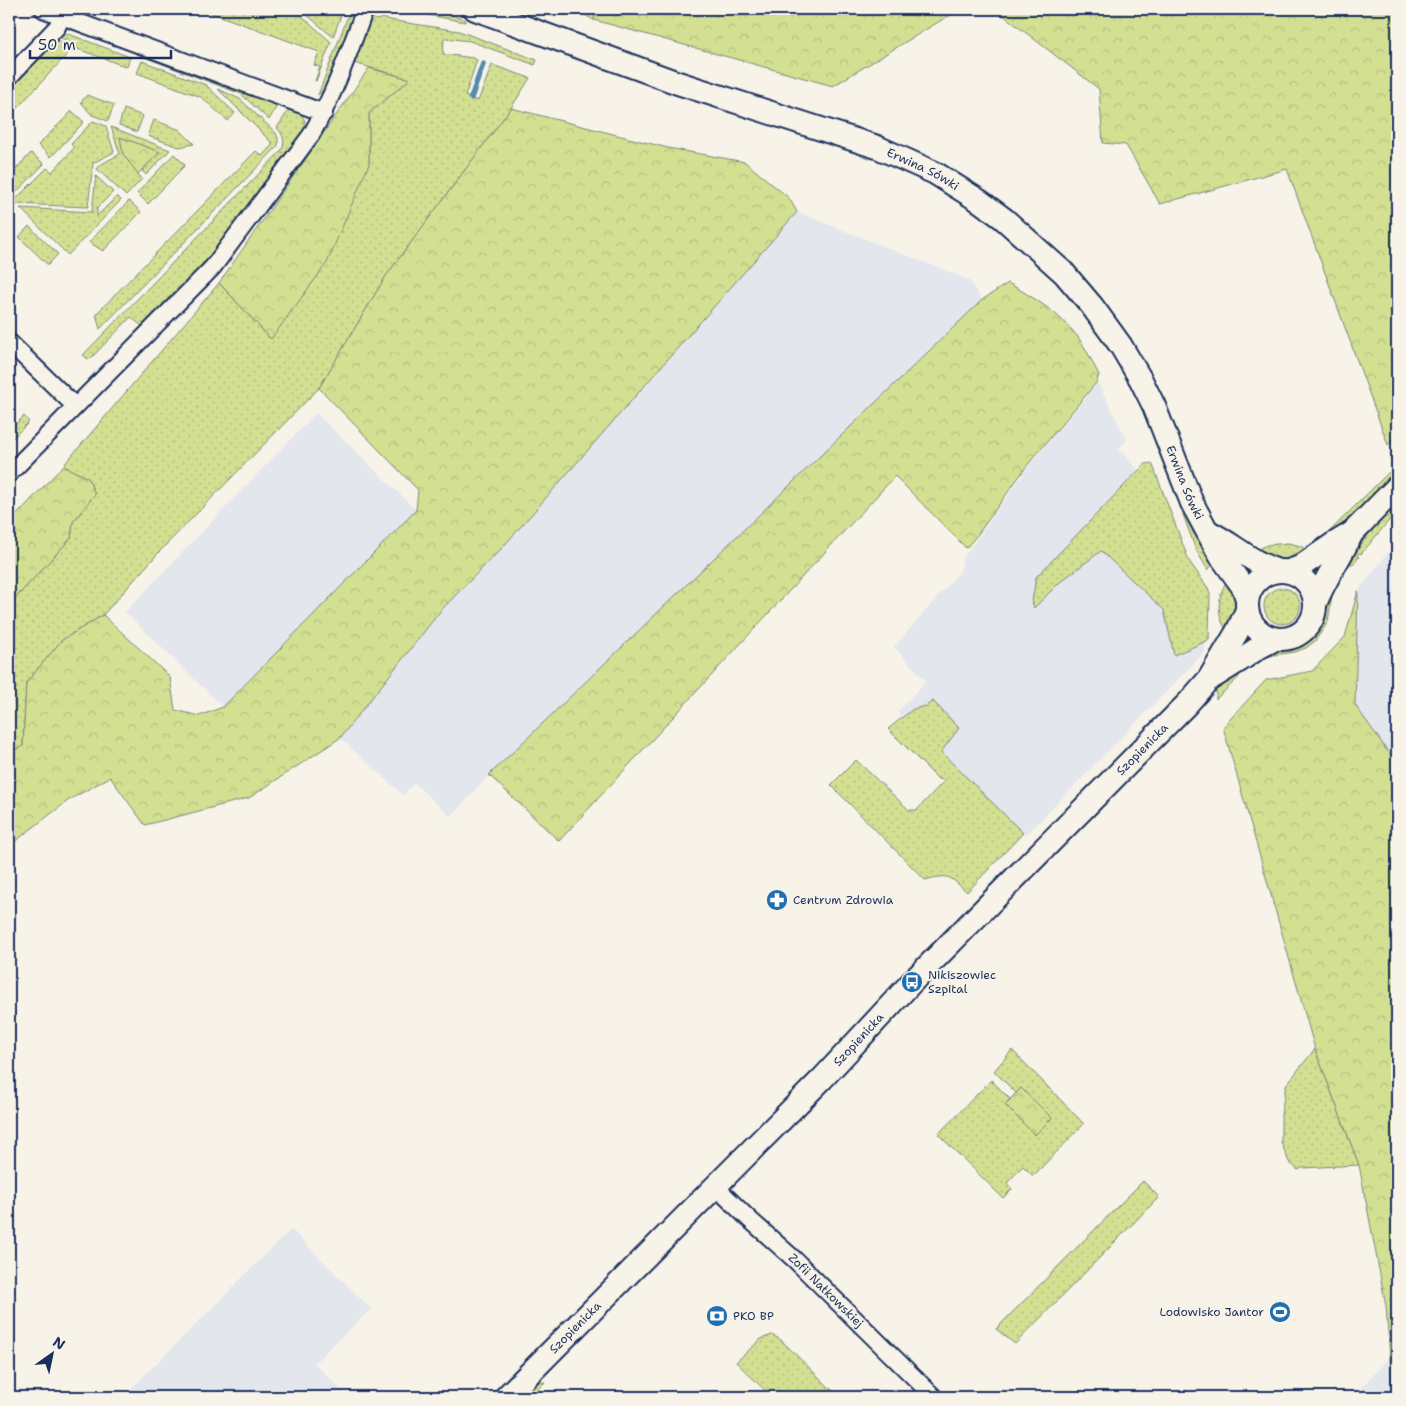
<svg xmlns="http://www.w3.org/2000/svg" width="1406" height="1406" viewBox="0 0 1406 1406" font-family="'Shantell Sans',sans-serif">
	<style>
		.built { fill: #e4e6ed }
		.grass { fill: url(#grass-dots); stroke: #778878 }
		.forest { fill: url(#forest-crowns); stroke: #778878 }
		.lines { fill: none; stroke-linecap: round; stroke-linejoin: round }
		.stream { stroke: #568aab; stroke-width: 5.5 }
		.street-casing { stroke: #1b2f5e; stroke-width: 20 }
		.secondary-casing { stroke: #1b2f5e; stroke-width: 26 }
		.street { stroke: #f7f3e8; stroke-width: 16 }
		.secondary { stroke: #f7f3e8; stroke-width: 22 }
		.labels { text-anchor: middle; dominant-baseline: central; stroke-width: 4; stroke-linejoin: round; paint-order: stroke }
		.street-label { font-size: 12px; fill: #1b2f5e; stroke: #f7f3e8 }
		.poi-label { font-size: 12px; fill: #1b2f5e; stroke: #f7f3e8; text-anchor: start }
	</style>
	<defs>
		<pattern id="grass-dots" width="8" height="8" patternUnits="userSpaceOnUse" patternTransform="scale(1.25)"><rect width="8" height="8" fill="#d3e092"/><path d="M2 2h.1M6 6h.1" fill="none" stroke="#b5c080" stroke-width="1.8" stroke-linecap="round"/></pattern>
		<pattern id="forest-crowns" width="20" height="18" patternUnits="userSpaceOnUse" patternTransform="scale(1.25)"><rect width="20" height="18" fill="#d3e092"/><path d="M2 6a3 3 0 1 1 6 0M12 15a3 3 0 1 1 6 0" fill="none" stroke="#b5c080"/></pattern>
	</defs>
	<rect width="100%" height="100%" fill="#f7f3e8"/>
	<filter id="ink" filterUnits="userSpaceOnUse"><feTurbulence type="fractalNoise" baseFrequency=".02" numOctaves="2"/><feDisplacementMap in="SourceGraphic" scale="10" xChannelSelector="R" yChannelSelector="G"/><feConvolveMatrix kernelMatrix="1 2 1 2 8 2 1 2 1" color-interpolation-filters="sRGB"/></filter>
	<g filter="url(#ink)">
		<g class="built">
			<path d="M 797,212 L 969,280 L 982,300 L 489,775 L 451,817 L 414,783 L 403,795 L 340,738 L 442,609 L 502,548 Z"/>
			<path d="M 1098,383 L 1127,440 L 1119,449 L 1143,475 L 1205,629 L 1205,652 L 1026,835 L 897,712 L 926,681 L 894,647 L 961,570 L 963,558 L 1028,467 Z"/>
			<path d="M 316,413 L 416,510 L 223,707 L 125,612 Z"/>
			<path d="M 1397,541 L 1397,764 L 1354,705 L 1358,591 Z"/>
			<path d="M 291,1229 L 371,1309 L 314,1363 L 349,1397 L 123,1397 Z"/>
			<path d="M 1389,1358 L 1393,1397 L 1352,1397 Z"/>
		</g>
		<g class="grass">
			<path d="M 201,9 L 294,9 L 331,42 L 316,81 L 315,81 L 320,67 L 314,65 L 319,52 Z"/>
			<path d="M 300,9 L 343,9 L 343,10 L 333,37 Z"/>
			<path d="M 396,9 L 435,9 L 466,20 L 465,22 Z"/>
			<path d="M 573,9 L 596,9 L 594,20 Z"/>
			<path d="M 352,10 L 355,11 L 326,87 L 318,95 L 349,13 Z"/>
			<path d="M 371,18 L 377,20 L 382,18 L 395,21 L 459,31 L 537,60 L 535,65 L 470,41 L 444,38 L 443,54 L 473,58 L 477,60 L 465,96 L 478,101 L 492,65 L 530,78 L 511,108 L 386,276 L 319,388 L 160,551 L 103,615 L 62,640 L 26,683 L 23,746 L 9,753 L 9,605 L 71,538 L 73,522 L 95,494 L 88,478 L 63,466 L 219,283 L 271,339 L 369,164 L 369,113 L 410,79 L 354,63 Z"/>
			<path d="M 63,32 L 130,57 L 127,67 L 75,48 L 77,44 L 58,37 L 59,35 Z"/>
			<path d="M 55,40 L 74,47 L 9,117 L 9,86 Z"/>
			<path d="M 145,55 L 278,104 L 269,120 L 241,94 L 144,57 Z"/>
			<path d="M 142,61 L 206,85 L 235,113 L 228,121 L 201,97 L 137,73 Z"/>
			<path d="M 218,89 L 240,99 L 276,133 L 278,138 L 278,146 L 100,329 L 96,314 L 256,151 L 262,156 L 273,144 Z"/>
			<path d="M 87,95 L 114,105 L 108,121 L 92,115 L 81,102 Z"/>
			<path d="M 290,108 C 301,112 307,118 305,131 L 215,251 L 143,327 L 131,317 L 89,360 L 83,355 L 281,151 C 286,143 284,135 277,128 Z"/>
			<path d="M 124,109 L 143,116 L 137,132 L 119,125 Z"/>
			<path d="M 72,111 L 84,122 L 51,157 L 38,145 Z"/>
			<path d="M 154,120 L 180,130 L 194,144 L 179,147 L 148,136 Z"/>
			<path d="M 93,121 L 106,126 L 114,152 L 93,163 L 88,207 L 15,204 L 13,202 L 47,168 L 52,172 L 74,148 L 71,144 Z"/>
			<path d="M 111,127 L 170,150 L 146,175 L 142,171 L 159,152 L 120,137 L 138,174 L 142,179 L 126,196 L 97,169 L 98,166 L 120,154 Z"/>
			<path d="M 31,153 L 44,164 L 9,200 L 9,176 Z"/>
			<path d="M 174,154 L 185,165 L 148,204 L 137,193 Z"/>
			<path d="M 96,176 L 113,192 L 97,208 L 97,216 L 117,196 L 121,200 L 68,255 L 20,208 L 92,212 Z"/>
			<path d="M 129,201 L 141,212 L 103,251 L 89,242 Z"/>
			<path d="M 29,226 L 58,254 L 48,265 L 19,237 Z"/>
			<path d="M 24,416 L 29,422 L 9,442 L 9,431 Z"/>
			<path d="M 1152,463 L 1189,561 L 1208,588 L 1210,593 L 1209,640 L 1174,655 L 1164,610 L 1101,551 L 1060,582 L 1034,608 L 1032,602 L 1036,577 L 1142,467 L 1146,464 Z"/>
			<path d="M 1389,472 L 1393,476 L 1357,513 L 1326,540 L 1326,535 Z"/>
			<path d="M 1397,503 L 1397,511 L 1361,554 L 1359,553 L 1357,555 L 1359,557 L 1352,565 L 1348,561 L 1376,525 Z"/>
			<path d="M 1182,512 L 1183,512 L 1195,535 L 1216,561 L 1208,570 L 1196,550 Z"/>
			<path d="M 1288,543 L 1301,546 L 1310,554 C 1284,566 1280,565 1257,550 L 1267,545 Z"/>
			<path d="M 1230,577 L 1239,607 L 1229,633 C 1215,618 1217,592 1230,577 Z"/>
			<path d="M 1337,584 L 1332,595 L 1328,622 L 1315,641 L 1306,648 L 1295,652 L 1274,655 L 1259,660 L 1273,649 L 1295,646 L 1313,635 L 1323,619 L 1326,597 Z"/>
			<circle cx="1282" cy="606" r="18"/>
			<path d="M 1237,671 L 1239,675 L 1238,678 L 1216,699 L 1216,689 Z"/>
			<path d="M 933,701 L 959,728 L 941,752 L 1023,833 L 967,892 C 948,875 950,874 925,880 L 831,785 L 856,760 L 909,810 L 917,810 L 945,780 L 938,779 L 888,729 L 913,709 L 926,706 Z"/>
			<path d="M 1315,1049 L 1359,1165 L 1302,1168 L 1298,1170 L 1289,1162 L 1281,1142 L 1281,1115 L 1286,1085 Z"/>
			<path d="M 1012,1050 L 1084,1124 L 1033,1176 L 1023,1166 L 1007,1183 L 1012,1189 L 1003,1198 L 938,1134 L 991,1080 L 1010,1099 L 1005,1105 L 1021,1088 L 1016,1093 L 994,1071 Z"/>
			<path d="M 1143,1181 L 1159,1197 L 1015,1344 L 996,1329 Z"/>
			<path d="M 772,1335 L 781,1340 L 839,1397 L 772,1397 L 736,1362 L 761,1339 Z"/>
			<path d="M 535,1382 L 545,1382 L 530,1397 L 521,1397 Z"/>
		</g>
		<g class="forest">
			<path d="M 596,9 L 962,9 L 945,18 L 833,86 L 594,20 Z"/>
			<path d="M 995,9 L 1397,9 L 1397,436 L 1388,445 L 1287,169 L 1160,204 L 1126,145 L 1103,143 L 1099,89 Z"/>
			<path d="M 369,68 L 410,79 L 369,113 L 369,164 L 327,263 L 271,339 L 219,283 Z"/>
			<path d="M 511,108 L 668,148 L 745,162 L 789,198 L 797,212 L 502,548 L 442,609 L 340,738 L 249,798 L 145,825 L 110,777 L 69,800 L 9,846 L 9,753 L 23,746 L 26,683 L 62,640 L 103,615 L 170,677 L 175,710 L 199,716 L 223,707 L 416,510 L 418,490 L 319,388 L 386,276 Z"/>
			<path d="M 120,137 L 160,152 L 138,174 L 123,154 Z"/>
			<path d="M 1008,283 C 1035,298 1059,313 1078,337 C 1086,348 1092,362 1099,375 L 1096,383 L 1026,467 L 978,534 L 966,548 L 895,476 L 559,841 L 489,775 L 982,300 Z"/>
			<path d="M 63,466 L 88,478 L 95,494 L 73,522 L 71,538 L 9,605 L 9,523 Z"/>
			<path d="M 1358,591 L 1355,705 L 1397,764 L 1397,1397 L 1393,1397 L 1386,1306 L 1359,1165 L 1315,1049 L 1223,727 L 1266,680 L 1312,671 L 1345,637 Z"/>
			<path d="M 1021,1088 L 1052,1118 L 1035,1135 L 1005,1105 Z"/>
		</g>
		<g class="lines">
			<path class="stream" d="M 471,98 L 483,64"/>
			<g class="street-casing">
				<g id="street">
					<path d="M 43,9 L 324,113"/>
					<path d="M 9,77 L 57,27 L 62,16"/>
					<path d="M 9,342 L 75,406"/>
					<path d="M 9,474 L 213,267 L 311,135 C 334,95 349,52 365,9"/>
					<path id="s1" d="M 716,1187 L 749,1219 L 794,1259 L 934,1397"/>
				</g>
			</g>
			<g class="secondary-casing">
				<g id="secondary">
					<path id="s2" d="M 475,9 L 678,83 L 877,147 L 935,173 L 981,202 L 1004,219 L 1064,273 L 1092,306 L 1121,346 L 1141,380 L 1154,406 L 1192,503 L 1220,555 L 1243,587 L 1247,599"/>
					<path d="M 1209,532 C 1233,544 1252,563 1278,571"/>
					<circle cx="1281" cy="605" r="34"/>
					<path d="M 1289,571 L 1300,567 L 1332,545 L 1352,533 L 1397,487"/>
					<path d="M 1316,602 C 1325,578 1341,557 1352,533"/>
					<path d="M 1210,679 L 1242,659 L 1258,648 L 1275,639"/>
					<path id="s3" d="M 506,1397 L 822,1079 L 912,982 L 1187,704 L 1209,679 L 1237,632 L 1247,610"/>
				</g>
			</g>
			<use href="#street" class="street"/>
			<use href="#secondary" class="secondary"/>
		</g>
	</g>
	<defs>
		<g id="pharmacy-disc" transform="scale(1.125)"><circle r="9.5" fill="#1f6fb2" stroke="#f7f3e8"/><path d="M-2-6h4v4h4v4h-4v4h-4v-4h-4v-4h4Z" fill="#fff"/></g>
		<g id="bus-disc" transform="scale(1.125)"><circle r="9.5" fill="#1f6fb2" stroke="#f7f3e8"/><path d="M-5-6H5V4H4V6H2V4H-2V6H-4V4H-5ZM-3.5-4V0h7V-4ZM-3.5 1.2v1.5H-2V1.2ZM2 1.2v1.5H3.5V1.2Z" fill="#fff"/></g>
		<g id="stadium-disc" transform="scale(1.125)"><circle r="9.5" fill="#1f6fb2" stroke="#f7f3e8"/><path d="M0-5a6.5 5 0 1 0 0 10a6.5 5 0 1 0 0-10ZM-3.5-1.8h7v3.6h-7Z" fill="#fff"/></g>
		<g id="bank-disc" transform="scale(1.125)"><circle r="9.5" fill="#1f6fb2" stroke="#f7f3e8"/><path d="M-6-4H6V4H-6ZM0-2.3a2.3 2.3 0 1 0 0 4.6a2.3 2.3 0 1 0 0-4.6Z" fill="#fff"/></g>
	</defs>
	<g fill-rule="evenodd">
		<use href="#pharmacy-disc" x="777" y="900"/>
		<use href="#bus-disc" x="912" y="982"/>
		<use href="#stadium-disc" x="1280" y="1312"/>
		<use href="#bank-disc" x="717" y="1316"/>
	</g>
	<g class="labels">
		<g class="street-label">
			<text stroke="none"><textPath href="#s2" startOffset="476">Erwina Sówki</textPath></text>
			<text stroke="none"><textPath href="#s2" startOffset="896">Erwina Sówki</textPath></text>
			<text stroke="none"><textPath href="#s3" startOffset="908">Szopienicka</textPath></text>
			<text stroke="none"><textPath href="#s3" startOffset="502">Szopienicka</textPath></text>
			<text stroke="none"><textPath href="#s1" startOffset="151">Zofii Nałkowskiej</textPath></text>
			<text stroke="none"><textPath href="#s3" startOffset="98">Szopienicka</textPath></text>
		</g>
		<g class="poi-label">
			<text x="793" y="900">Centrum Zdrowia</text>
			<text x="928" y="975">Nikiszowiec<tspan x="928" dy="14">Szpital</tspan></text>
			<text x="1264" y="1312" text-anchor="end">Lodowisko Jantor</text>
			<text x="733" y="1316">PKO BP</text>
		</g>
	</g>
	<rect width="1406" height="1406" fill="none" stroke="#f7f3e8" stroke-width="30"/>
	<rect x="15" y="15" width="1376" height="1376" fill="none" stroke="#1b2f5e" stroke-width="2" filter="url(#ink)"/>
	<g transform="translate(52 1354) rotate(33)" stroke="#f7f3e8" stroke-width="4" paint-order="stroke">
	<path d="M0-4L9 19L0 12L-9 19Z" fill="#1b2f5e"/>
	<text y="-8" font-size="14" font-weight="bold" text-anchor="middle" fill="#1b2f5e">N</text>
	</g>
	<path d="M30 50v8h141v-8" fill="none" stroke="#1b2f5e" stroke-width="2.5"/>
	<text x="38" y="50" font-size="15" fill="#1b2f5e" stroke="#f7f3e8" stroke-width="4" paint-order="stroke">50 m</text>
</svg>
